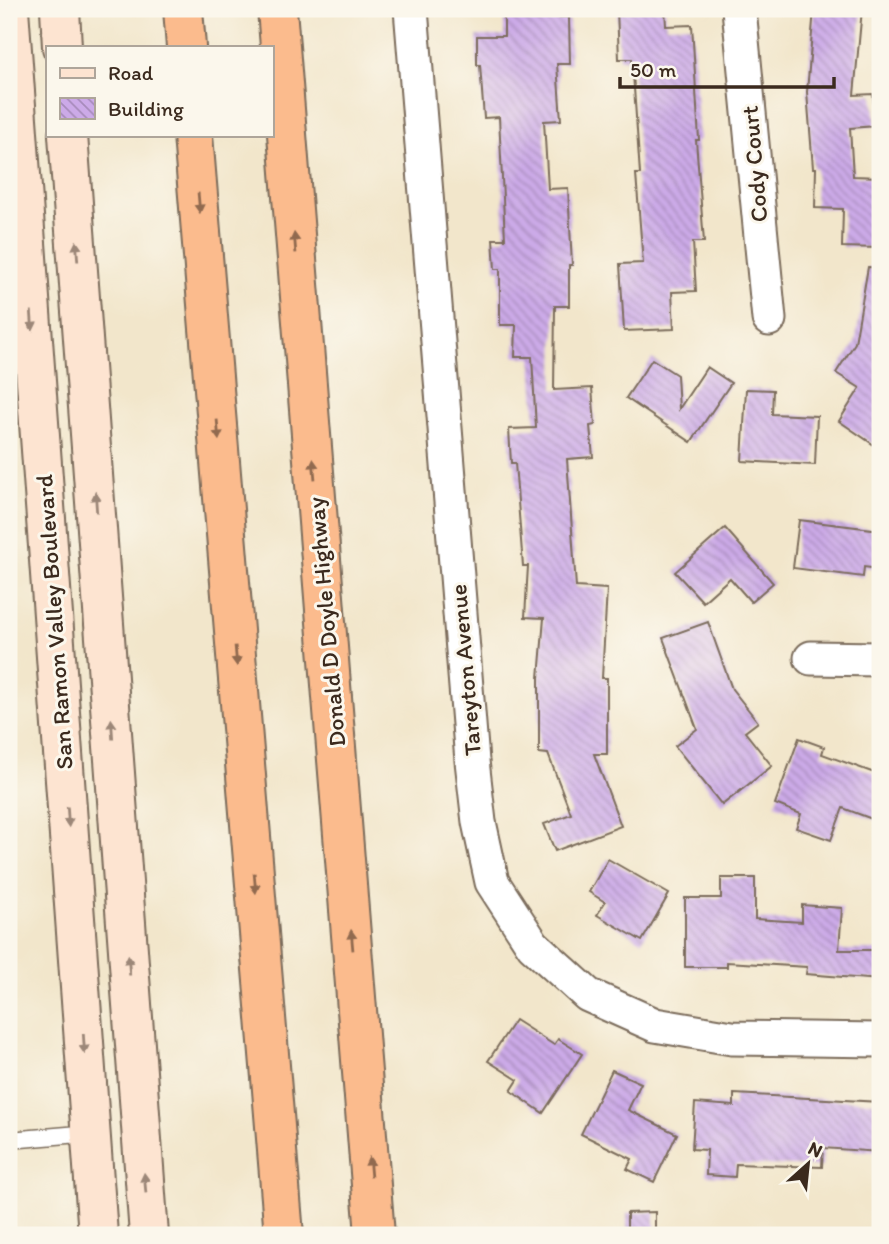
<svg xmlns="http://www.w3.org/2000/svg" width="889" height="1244" viewBox="0 0 889 1244" font-family="Itim,sans-serif">
	<style>
		.building { fill: url(#building-back-hatch) }
		.lines { fill: none; stroke-linecap: round; stroke-linejoin: round }
		.service-casing { stroke: #7b6c5b; stroke-width: 19 }
		.minor-casing { stroke: #7b6c5b; stroke-width: 37 }
		.secondary-casing { stroke: #7b6c5b; stroke-width: 42 }
		.motorway-casing { stroke: #7b6c5b; stroke-width: 42 }
		.service { stroke: #fff; stroke-width: 16 }
		.minor { stroke: #fff; stroke-width: 33 }
		.secondary { stroke: #fde4d1; stroke-width: 38 }
		.motorway { stroke: #fbbb8d; stroke-width: 38 }
		.oneway { fill: #916b50 }
		.oneway2 { fill: #9c8778 }
		.labels { text-anchor: middle; dominant-baseline: central; stroke-width: 6; stroke-linejoin: round; paint-order: stroke }
		.street-label { font-size: 24px; fill: #3b2a1e; stroke: #fbf7ec }
	</style>
	<defs>
		<pattern id="building-back-hatch" width="6" height="6" patternUnits="userSpaceOnUse" patternTransform="scale(1.75)"><rect width="6" height="6" fill="#ccaae8"/><path d="M-1 5l2 2M0 0l6 6M5-1l2 2" fill="none" stroke="#a78bbb"/></pattern>
	</defs>
	<rect width="100%" height="100%" fill="#fbf7ec"/>
	<filter id="ink" filterUnits="userSpaceOnUse"><feTurbulence type="fractalNoise" baseFrequency=".0143" numOctaves="2"/><feDisplacementMap in="SourceGraphic" scale="14" xChannelSelector="R" yChannelSelector="G"/><feConvolveMatrix kernelMatrix="1 2 1 2 8 2 1 2 1" color-interpolation-filters="sRGB"/></filter>
	<filter id="wash" filterUnits="userSpaceOnUse"><feTurbulence type="fractalNoise" baseFrequency=".00686" numOctaves="4" result="noise"/><feDisplacementMap in="SourceGraphic" scale="28" xChannelSelector="R" yChannelSelector="G"/><feGaussianBlur stdDeviation="1.57" result="paint"/><feColorMatrix in="noise" values="0 0 0 0 0 0 0 0 0 0 0 0 0 0 0 0 0 1.4 0 .05"/><feComposite in="paint" operator="in"/></filter>
	<g filter="url(#wash)">
		<rect width="100%" height="100%" fill="#f2e6cb"/>
		<g id="blocks">
			<g class="building">
				<path d="M 504,9 L 549,9 L 549,17 L 569,17 L 570,64 L 557,64 L 561,120 L 544,121 L 548,189 L 568,188 L 572,265 L 569,265 L 569,306 L 555,306 L 554,390 L 592,388 L 595,425 L 590,426 L 593,457 L 567,459 L 576,587 L 607,589 L 602,678 L 607,678 L 607,754 L 594,754 L 621,826 L 555,851 L 544,824 L 571,814 L 548,754 L 539,753 L 539,678 L 544,618 L 525,617 L 528,566 L 523,566 L 515,463 L 511,463 L 509,429 L 536,428 L 532,357 L 515,357 L 516,325 L 500,325 L 500,269 L 495,269 L 493,239 L 505,239 L 499,117 L 484,118 L 480,65 L 477,65 L 477,36 L 504,36 Z"/>
				<path d="M 617,9 L 665,9 L 666,26 L 692,25 L 699,140 L 696,140 L 704,242 L 693,242 L 696,291 L 672,292 L 674,329 L 624,331 L 620,264 L 643,263 L 636,174 L 640,174 L 632,59 L 619,59 Z"/>
				<path d="M 814,9 L 862,9 L 854,95 L 873,94 L 876,126 L 850,128 L 853,176 L 880,177 L 880,248 L 842,247 L 843,209 L 815,208 L 816,168 L 813,168 L 807,92 Z"/>
				<path d="M 868,267 L 880,268 L 880,449 L 839,421 L 860,388 L 836,373 L 855,343 Z"/>
				<path d="M 652,359 L 677,375 L 679,409 L 707,367 L 731,383 L 691,442 L 626,398 Z"/>
				<path d="M 746,389 L 773,390 L 772,414 L 817,416 L 815,465 L 742,461 Z"/>
				<path d="M 799,520 L 880,530 L 880,569 L 864,567 L 863,577 L 793,568 Z"/>
				<path d="M 725,528 L 773,583 L 751,602 L 730,578 L 703,602 L 675,572 Z"/>
				<path d="M 708,622 L 732,689 L 758,722 L 745,732 L 772,766 L 722,805 L 675,746 L 697,729 L 663,638 Z"/>
				<path d="M 799,738 L 824,747 L 822,754 L 880,775 L 880,822 L 843,808 L 831,840 L 796,828 L 801,814 L 775,804 Z"/>
				<path d="M 608,859 L 669,894 L 642,941 L 597,915 L 605,902 L 589,892 Z"/>
				<path d="M 721,878 L 755,878 L 755,919 L 802,922 L 802,905 L 842,908 L 839,950 L 880,950 L 880,980 L 806,974 L 807,967 L 727,962 L 727,967 L 685,967 L 685,898 L 721,898 Z"/>
				<path d="M 515,1020 L 554,1045 L 558,1039 L 582,1054 L 543,1113 L 511,1091 L 518,1080 L 488,1061 Z"/>
				<path d="M 612,1070 L 641,1083 L 628,1110 L 677,1134 L 654,1182 L 627,1169 L 632,1159 L 581,1134 Z"/>
				<path d="M 734,1094 L 880,1102 L 880,1152 L 823,1148 L 822,1167 L 736,1164 L 735,1177 L 706,1175 L 707,1150 L 692,1149 L 695,1103 L 734,1106 Z"/>
				<path d="M 655,1212 L 655,1235 L 627,1235 L 627,1213 Z"/>
			</g>
		</g>
	</g>
	<g filter="url(#ink)">
		<use href="#blocks" fill-opacity="0" stroke="#7b6c5b" stroke-width="2"/>
		<g class="lines">
			<g class="service-casing">
				<path id="service" d="M 9,1140 L 91,1133"/>
			</g>
			<g class="minor-casing">
				<g id="minor">
					<path d="M 411,9 L 472,761 L 479,822 L 492,882 L 533,945 L 588,995 L 655,1025 L 732,1038 L 880,1040"/>
					<path d="M 739,9 L 769,319"/>
					<path d="M 811,658 L 880,659"/>
				</g>
			</g>
			<g class="secondary-casing">
				<g id="secondary">
					<path d="M 9,9 L 98,1235"/>
					<path d="M 60,9 L 62,47"/>
					<path d="M 68,135 L 149,1235"/>
				</g>
			</g>
			<g class="motorway-casing">
				<g id="motorway">
					<path d="M 183,9 L 186,47"/>
					<path d="M 277,9 L 375,1235"/>
					<path d="M 193,135 L 284,1235"/>
				</g>
			</g>
			<use href="#service" class="service"/>
			<use href="#minor" class="minor"/>
			<use href="#secondary" class="secondary"/>
			<use href="#motorway" class="motorway"/>
		</g>
		<defs><path id="oneway-solid" d="M-6-.8H1V-3.2L6.5 0L1 3.2V.8H-6Z" transform="scale(1.75)"/></defs>
		<g class="oneway">
			<use href="#oneway-solid" transform="translate(199 203) rotate(85)"/>
			<use href="#oneway-solid" transform="translate(295 243) rotate(-95)"/>
			<use href="#oneway-solid" transform="translate(218 430) rotate(85)"/>
			<use href="#oneway-solid" transform="translate(314 469) rotate(-95)"/>
			<use href="#oneway-solid" transform="translate(236 656) rotate(85)"/>
			<use href="#oneway-solid" transform="translate(255 883) rotate(85)"/>
			<use href="#oneway-solid" transform="translate(352 940) rotate(-95)"/>
			<use href="#oneway-solid" transform="translate(370 1167) rotate(-95)"/>
		</g>
		<g class="oneway2">
			<use href="#oneway-solid" transform="translate(77 251) rotate(-94)"/>
			<use href="#oneway-solid" transform="translate(32 321) rotate(86)"/>
			<use href="#oneway-solid" transform="translate(96 502) rotate(-94)"/>
			<use href="#oneway-solid" transform="translate(112 729) rotate(-94)"/>
			<use href="#oneway-solid" transform="translate(68 817) rotate(86)"/>
			<use href="#oneway-solid" transform="translate(129 965) rotate(-94)"/>
			<use href="#oneway-solid" transform="translate(84 1044) rotate(86)"/>
			<use href="#oneway-solid" transform="translate(145 1183) rotate(-95)"/>
		</g>
	</g>
	<g class="labels">
		<g class="street-label">
			<text transform="translate(754 164) rotate(-95)">Cody Court</text>
			<text transform="translate(54 622) rotate(-94)">San Ramon Valley Boulevard</text>
			<text transform="translate(326 622) rotate(-95)">Donald D Doyle Highway</text>
			<text transform="translate(465 670) rotate(-95)">Tareyton Avenue</text>
		</g>
	</g>
	<rect width="889" height="1244" fill="none" stroke="#fbf7ec" stroke-width="35"/>
	<rect x="46" y="46" width="228" height="91" fill="#fbf7ec" stroke="#aea59a" stroke-width="2"/>
	<rect x="60" y="68" width="35" height="10" fill="#fde4d1" stroke="#aea59a" stroke-width="2"/>
	<text x="108" y="80" font-size="21" fill="#3b2a1e">Road</text>
	<rect x="60" y="98" width="35" height="21" fill="url(#building-back-hatch)" stroke="#aea59a" stroke-width="2"/>
	<text x="108" y="116" font-size="21" fill="#3b2a1e">Building</text>
	<g transform="translate(808 1164) rotate(27)" stroke="#fbf7ec" stroke-width="5" paint-order="stroke">
	<path d="M0-5L12 26L0 18L-12 26Z" fill="#3b2a1e"/>
	<text y="-10" font-size="19" font-weight="bold" text-anchor="middle" fill="#3b2a1e">N</text>
	</g>
	<path d="M620 77v10h214v-10" fill="none" stroke="#3b2a1e" stroke-width="3.5"/>
	<text x="630" y="77" font-size="21" fill="#3b2a1e" stroke="#fbf7ec" stroke-width="5" paint-order="stroke">50 m</text>
</svg>
